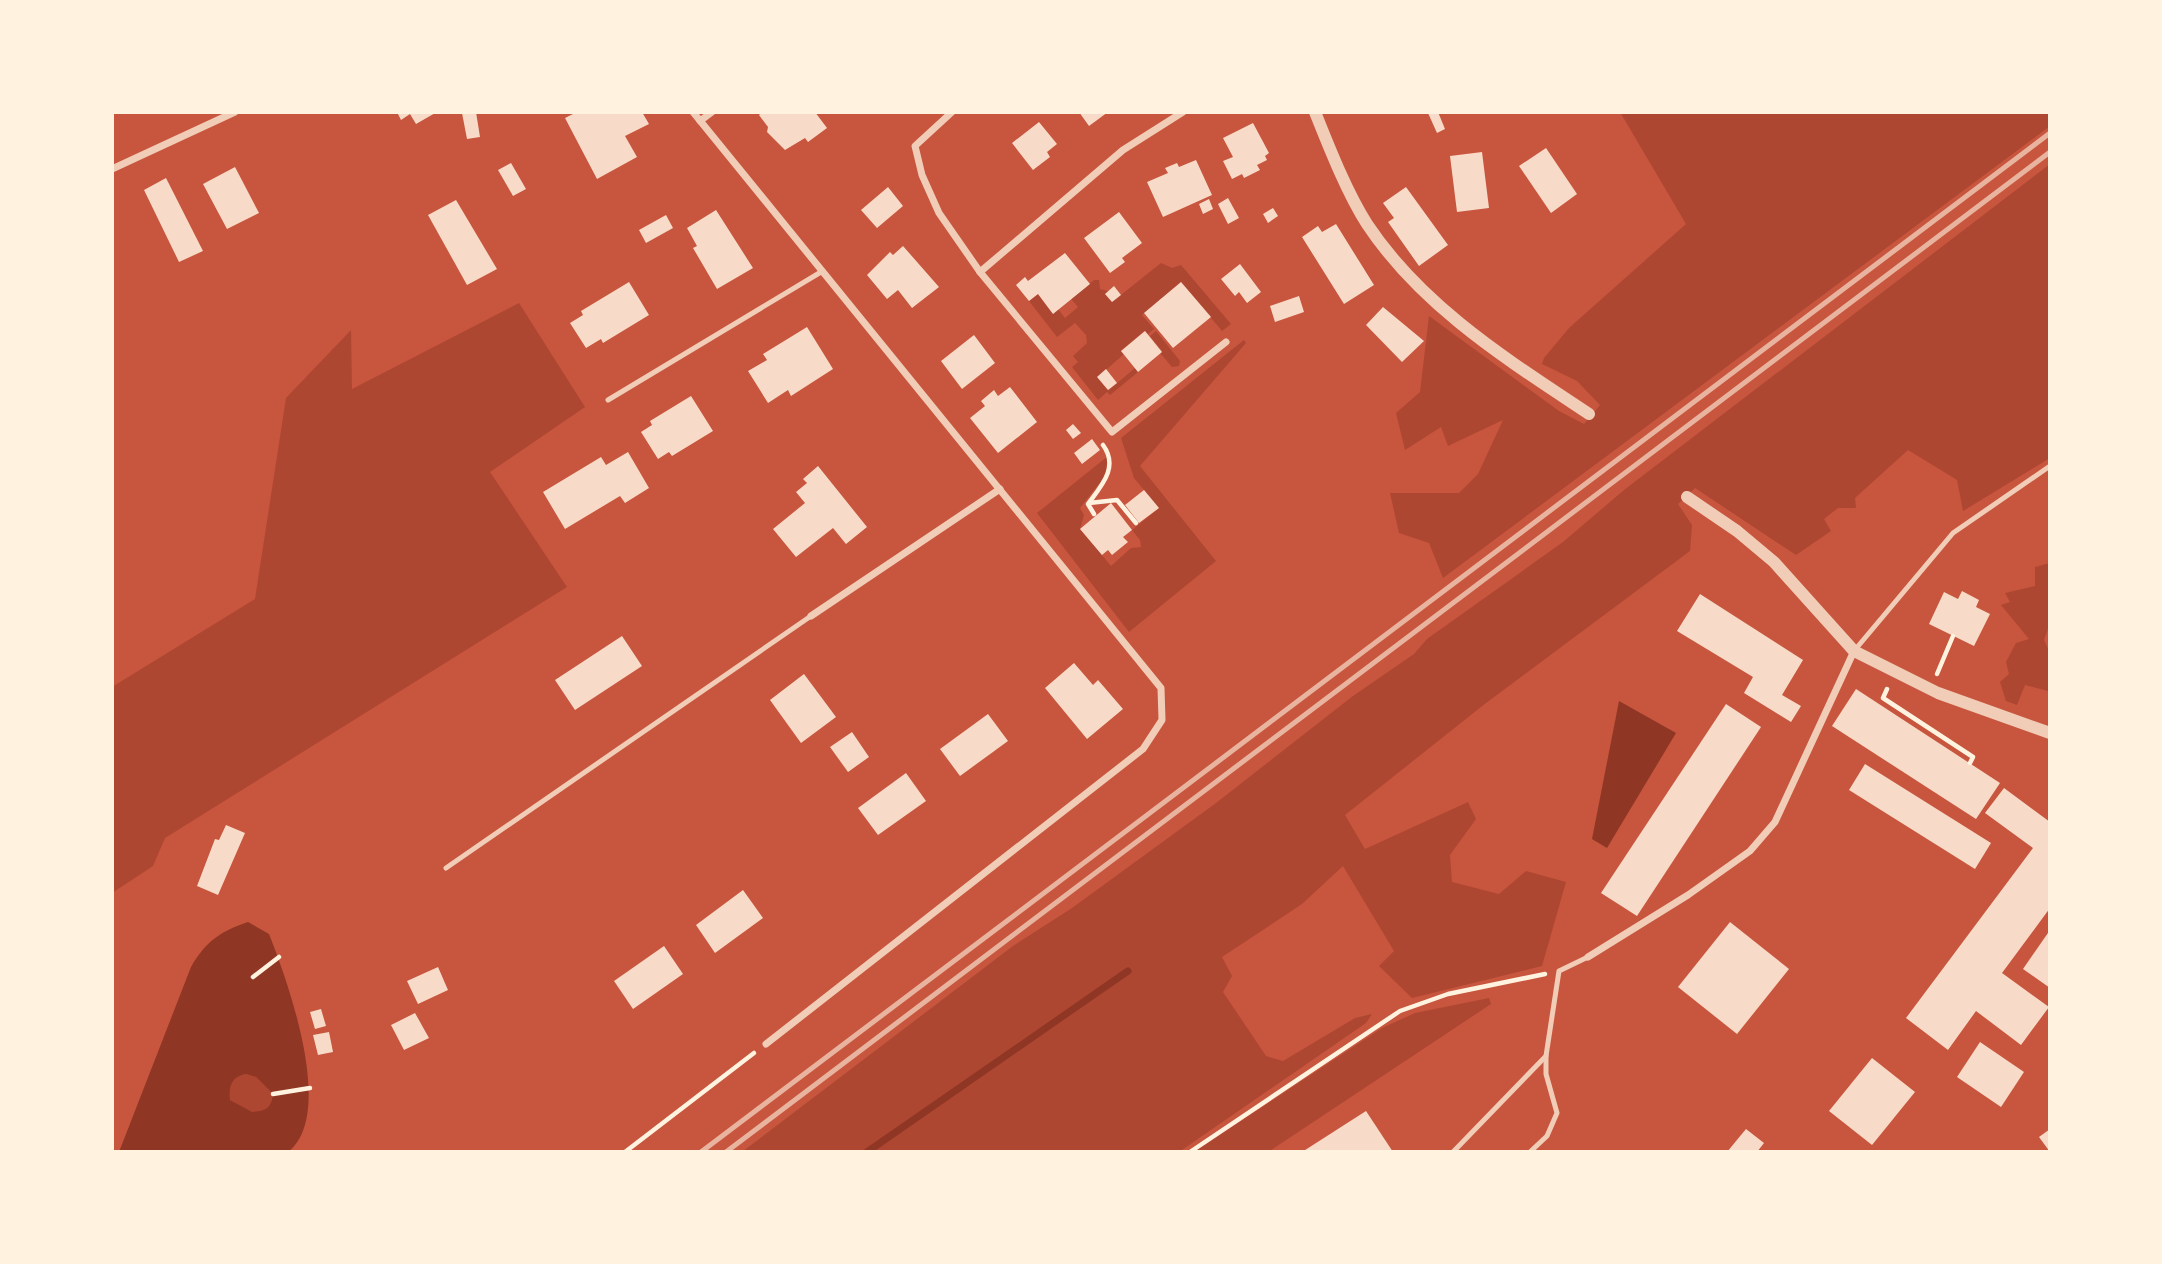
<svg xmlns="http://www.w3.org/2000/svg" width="2162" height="1264" viewBox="0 0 2162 1264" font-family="'DM Sans',sans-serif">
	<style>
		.green { fill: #ae4732 }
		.water { fill: #8f3625; fill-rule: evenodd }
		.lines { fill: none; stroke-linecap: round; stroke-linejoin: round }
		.stream { stroke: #8f3625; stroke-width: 7 }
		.building { fill: #f7dbc8 }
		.path { stroke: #fff3e0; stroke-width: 4.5 }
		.service { stroke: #f1ccb7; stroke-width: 5 }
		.minor { stroke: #f1ccb7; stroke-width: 7 }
		.tertiary { stroke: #f1ccb7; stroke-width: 12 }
		.rail { stroke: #e9b49f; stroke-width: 5 }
	</style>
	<rect width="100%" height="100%" fill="#c8553d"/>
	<g class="green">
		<path d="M 1620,112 L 2050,112 L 2050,126 L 1443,578 L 1429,543 L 1399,533 L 1390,493 L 1459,493 L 1478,474 L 1503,420 L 1448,446 L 1441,427 L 1405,450 L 1396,413 L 1420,392 L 1429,316 L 1559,411 L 1584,424 L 1600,405 L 1577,381 L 1542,364 L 1544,358 L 1569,328 L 1686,224 Z"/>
		<path d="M 2050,164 L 2050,458 L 1963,511 L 1957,480 L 1908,450 L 1855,498 L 1856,508 L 1838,508 L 1824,519 L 1831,531 L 1796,555 L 1695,488 L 1678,504 L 1692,525 L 1690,551 L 1486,703 L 1345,815 L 1365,849 L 1468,802 L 1476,819 L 1450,855 L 1452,882 L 1499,894 L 1526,871 L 1566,882 L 1542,966 L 1412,998 L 1379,966 L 1394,951 L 1343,866 L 1302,904 L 1222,957 L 1232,976 L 1223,992 L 1266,1056 L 1283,1061 L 1355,1018 L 1372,1014 L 1366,1023 L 1179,1152 L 742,1152 L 1013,946 L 1072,908 L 1216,803 L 1353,696 L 1414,654 L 1427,639 L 1563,542 L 1624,490 Z"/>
		<path d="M 1161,263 L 1172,268 L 1181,265 L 1231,324 L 1222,331 L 1181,282 L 1142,315 L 1154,329 L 1148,334 L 1144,331 L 1121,351 L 1124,354 L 1098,377 L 1109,390 L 1135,368 L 1138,372 L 1110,395 L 1107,392 L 1098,400 L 1072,367 L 1078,362 L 1073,356 L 1087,343 L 1086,335 L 1075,323 L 1057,337 L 1029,301 L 1038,294 L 1052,313 L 1058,309 L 1065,318 L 1078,307 L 1071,299 L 1094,280 L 1099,280 L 1100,289 L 1108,291 L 1106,294 L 1112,302 Z"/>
		<path d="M 519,303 L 585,407 L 490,472 L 567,587 L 165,838 L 153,866 L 112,893 L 112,687 L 255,599 L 286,398 L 351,330 L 352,389 Z"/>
		<path d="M 1156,331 L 1180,361 L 1179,366 L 1172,367 L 1160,353 L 1162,351 L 1150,336 Z"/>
		<path d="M 1244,340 L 1246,343 L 1140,466 L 1216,561 L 1129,632 L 1037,513 L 1108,456 L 1105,476 L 1080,508 L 1084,515 L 1080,529 L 1111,566 L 1131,548 L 1141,547 L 1140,540 L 1132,530 L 1159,508 L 1134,478 L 1121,438 Z"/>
		<path d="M 2050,563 L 2050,623 L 2044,640 L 2050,653 L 2050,687 L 2048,691 L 2025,685 L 2017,705 L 2006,701 L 2000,682 L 2009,674 L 2006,662 L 2016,643 L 2029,639 L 2001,605 L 2010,602 L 2005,593 L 2035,586 L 2035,567 Z"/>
		<path d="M 1489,998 L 1491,1004 L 1268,1152 L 1194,1152 L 1382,1028 L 1415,1013 Z"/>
		<path d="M 246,1074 L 256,1077 L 273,1094 C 271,1108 266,1111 252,1113 L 230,1100 C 229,1086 231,1077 246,1074 Z"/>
	</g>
	<g class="water">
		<path d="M 1619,701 L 1676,733 L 1607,848 L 1592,839 Z"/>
		<path d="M 248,922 L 269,934 C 288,982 336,1115 288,1152 L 119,1152 L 191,967 C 206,941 221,931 248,922 ZM 246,1074 L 256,1077 L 273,1094 C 271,1108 266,1111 252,1112 L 230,1100 C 229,1086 231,1077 246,1074 Z"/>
	</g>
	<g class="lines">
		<path class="stream" d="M 867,1152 L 1128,971"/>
	</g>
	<g class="building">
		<path d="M 397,112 L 437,112 L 416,124 L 410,114 L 401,120 Z"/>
		<path d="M 476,112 L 480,137 L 467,139 L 462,113 Z"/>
		<path d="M 577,112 L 642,112 L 649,124 L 625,136 L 637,157 L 597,179 L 565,118 Z"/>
		<path d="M 762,112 L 815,112 L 827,128 L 808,142 L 805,138 L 785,150 L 767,132 L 768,127 L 759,115 Z"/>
		<path d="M 1079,112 L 1108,112 L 1089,126 Z"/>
		<path d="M 1438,112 L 1445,129 L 1437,133 L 1428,113 Z"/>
		<path d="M 1039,122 L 1057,144 L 1047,152 L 1050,157 L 1033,170 L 1012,143 Z"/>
		<path d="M 1253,123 L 1269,153 L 1265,156 L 1267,160 L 1257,165 L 1260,170 L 1244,178 L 1242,174 L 1232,179 L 1223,161 L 1233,157 L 1223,138 Z"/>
		<path d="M 1546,148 L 1577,194 L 1551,213 L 1519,166 Z"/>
		<path d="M 1482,152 L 1489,208 L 1457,212 L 1450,156 Z"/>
		<path d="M 1196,160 L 1212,195 L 1163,217 L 1147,182 L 1168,173 L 1165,168 L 1177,163 L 1179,167 Z"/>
		<path d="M 511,163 L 526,189 L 513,196 L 498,170 Z"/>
		<path d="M 235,167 L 259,213 L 227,229 L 203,184 Z"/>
		<path d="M 166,178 L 203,251 L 179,262 L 144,190 Z"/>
		<path d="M 888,187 L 903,206 L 877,228 L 861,210 Z"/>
		<path d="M 1406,187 L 1448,245 L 1419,266 L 1388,222 L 1394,218 L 1383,203 Z"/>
		<path d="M 1228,198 L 1239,218 L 1228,224 L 1218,204 Z"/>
		<path d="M 1209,199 L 1213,209 L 1203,214 L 1199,204 Z"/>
		<path d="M 456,200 L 497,269 L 467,285 L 428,215 Z"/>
		<path d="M 1273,208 L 1278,216 L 1268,223 L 1263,214 Z"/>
		<path d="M 716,210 L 753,268 L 717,289 L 693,248 L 697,246 L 687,228 Z"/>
		<path d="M 1119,212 L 1142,243 L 1122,258 L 1125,262 L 1110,273 L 1084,238 Z"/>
		<path d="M 666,215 L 673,228 L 646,243 L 639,230 Z"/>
		<path d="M 1336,224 L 1374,285 L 1344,304 L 1302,237 L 1318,226 L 1322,232 Z"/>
		<path d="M 903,246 L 939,287 L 912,308 L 898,290 L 887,299 L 867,275 L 890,252 L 893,255 Z"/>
		<path d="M 1065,253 L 1090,284 L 1053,314 L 1038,294 L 1029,301 L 1016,285 L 1025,277 L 1028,281 Z"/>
		<path d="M 1240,264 L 1261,292 L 1247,303 L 1239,292 L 1235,296 L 1221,279 Z"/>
		<path d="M 629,282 L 649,315 L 603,343 L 601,339 L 586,348 L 570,323 L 583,315 L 581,311 Z"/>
		<path d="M 1181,282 L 1211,317 L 1173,348 L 1144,313 Z"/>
		<path d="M 1114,286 L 1121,295 L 1112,302 L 1105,294 Z"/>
		<path d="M 1299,296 L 1304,312 L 1275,322 L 1270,306 Z"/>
		<path d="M 1383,307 L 1424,341 L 1402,362 L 1366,325 Z"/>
		<path d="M 807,327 L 833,369 L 791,396 L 788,390 L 768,403 L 748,371 L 767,360 L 763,354 Z"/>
		<path d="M 1145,331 L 1162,352 L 1138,372 L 1121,351 Z"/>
		<path d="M 974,335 L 995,363 L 962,389 L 941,361 Z"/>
		<path d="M 1106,369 L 1117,383 L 1108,390 L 1097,377 Z"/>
		<path d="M 1010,387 L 1037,422 L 998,453 L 970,418 L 985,406 L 981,401 L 994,390 L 998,396 Z"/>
		<path d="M 691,396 L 713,431 L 672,456 L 669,452 L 658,459 L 641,432 L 652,425 L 650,421 Z"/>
		<path d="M 1073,424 L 1081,433 L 1073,439 L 1066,430 Z"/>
		<path d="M 1092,439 L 1100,450 L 1082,464 L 1074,453 Z"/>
		<path d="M 628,452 L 649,488 L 625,503 L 620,496 L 565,529 L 543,492 L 601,457 L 606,465 Z"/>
		<path d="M 818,466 L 867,527 L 846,544 L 833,528 L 796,557 L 773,529 L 805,503 L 796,492 L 807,483 L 803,479 Z"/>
		<path d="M 1144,490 L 1159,508 L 1139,523 L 1125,505 Z"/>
		<path d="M 1111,503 L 1132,530 L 1123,537 L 1128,542 L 1112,555 L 1108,550 L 1102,555 L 1080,529 Z"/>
		<path d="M 1962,591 L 1979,600 L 1976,607 L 1990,614 L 1974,646 L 1929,624 L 1944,592 L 1958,599 Z"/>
		<path d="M 1700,594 L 1803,660 L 1782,695 L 1801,706 L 1791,722 L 1744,693 L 1753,677 L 1677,631 Z"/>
		<path d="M 622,636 L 642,666 L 575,710 L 555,680 Z"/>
		<path d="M 1074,663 L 1093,685 L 1098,680 L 1123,709 L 1087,739 L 1045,688 Z"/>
		<path d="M 804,674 L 836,717 L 801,743 L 770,700 Z"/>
		<path d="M 1856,689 L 2000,783 L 1976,819 L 1832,726 Z"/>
		<path d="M 1726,704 L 1761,727 L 1637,916 L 1601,893 Z"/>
		<path d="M 988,714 L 1008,741 L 960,776 L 940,749 Z"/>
		<path d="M 852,732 L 869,757 L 848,772 L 830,747 Z"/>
		<path d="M 1865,764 L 1991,843 L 1975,869 L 1849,790 Z"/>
		<path d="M 906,773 L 926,801 L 878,835 L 858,808 Z"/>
		<path d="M 2004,788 L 2050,822 L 2050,908 L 2002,973 L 2049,1007 L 2021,1045 L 1976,1011 L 1948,1050 L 1906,1018 L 2033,848 L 1985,813 Z"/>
		<path d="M 226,825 L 245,833 L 218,895 L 197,886 L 215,839 L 219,840 Z"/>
		<path d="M 743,890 L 763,918 L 715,953 L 696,925 Z"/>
		<path d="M 1730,922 L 1789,969 L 1737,1034 L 1678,987 Z"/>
		<path d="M 2050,930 L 2050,988 L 2023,969 Z"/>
		<path d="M 664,946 L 683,974 L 633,1009 L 614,981 Z"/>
		<path d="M 438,967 L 448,990 L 418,1004 L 407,981 Z"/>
		<path d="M 321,1009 L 326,1026 L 315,1029 L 310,1012 Z"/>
		<path d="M 415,1013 L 429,1038 L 404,1050 L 391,1025 Z"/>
		<path d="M 329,1032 L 333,1052 L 318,1055 L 313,1035 Z"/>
		<path d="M 1980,1042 L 2024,1072 L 2001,1107 L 1957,1077 Z"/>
		<path d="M 1872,1058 L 1915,1092 L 1872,1145 L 1829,1111 Z"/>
		<path d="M 1366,1111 L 1393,1152 L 1302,1152 Z"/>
		<path d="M 1746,1129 L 1764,1143 L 1757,1152 L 1727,1152 Z"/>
		<path d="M 2050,1129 L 2050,1152 L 2039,1137 Z"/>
	</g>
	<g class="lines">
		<g class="path">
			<path d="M 1089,503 L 1117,500 L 1136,523"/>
			<path d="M 1094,514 L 1088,504 C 1102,485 1119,467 1103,445"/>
			<path d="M 1937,674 L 1953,636"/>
			<path d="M 1887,689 L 1883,698 L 1973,757 L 1970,763"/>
			<path d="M 253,977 L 279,957"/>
			<path d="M 273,1094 L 310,1088"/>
			<path d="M 625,1152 L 754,1053"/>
			<path d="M 1190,1152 L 1400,1011 L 1448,994 L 1545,974"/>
		</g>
		<g class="service">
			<path d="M 608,400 L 821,272"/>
			<path d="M 1854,651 L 1953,533 L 2050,466"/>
			<path d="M 446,868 L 811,616"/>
			<path d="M 1453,1152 L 1546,1056"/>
			<path d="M 1530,1152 L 1547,1136 L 1557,1113 L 1546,1074 L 1546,1056 L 1559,971 L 1588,957"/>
		</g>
		<g class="minor">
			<path d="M 693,112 L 1161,688 L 1162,720 L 1143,749 L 766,1044"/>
			<path d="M 952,112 L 915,146 L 922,175 L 939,213 L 980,272 L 1112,432 L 1226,342"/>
			<path d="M 700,121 L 712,112"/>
			<path d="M 112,169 L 235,112"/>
			<path d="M 980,272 L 1123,150 L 1183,112"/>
			<path d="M 811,616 L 1000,489"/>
			<path d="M 1588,957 L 1688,895 L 1750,851 L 1775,822 L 1854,651"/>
		</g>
		<g class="tertiary">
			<path d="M 1315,112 C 1329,147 1347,193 1367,224 C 1422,307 1508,360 1589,414"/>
			<path d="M 1687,497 L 1737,531 L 1774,562 L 1854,651 L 1938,693 L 2050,733"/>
		</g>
		<g class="rail">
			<path d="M 701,1152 L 2050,133"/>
			<path d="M 726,1152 L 2050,152"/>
		</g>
	</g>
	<rect width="2162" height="1264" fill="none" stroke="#fff3e0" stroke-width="228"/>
</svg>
